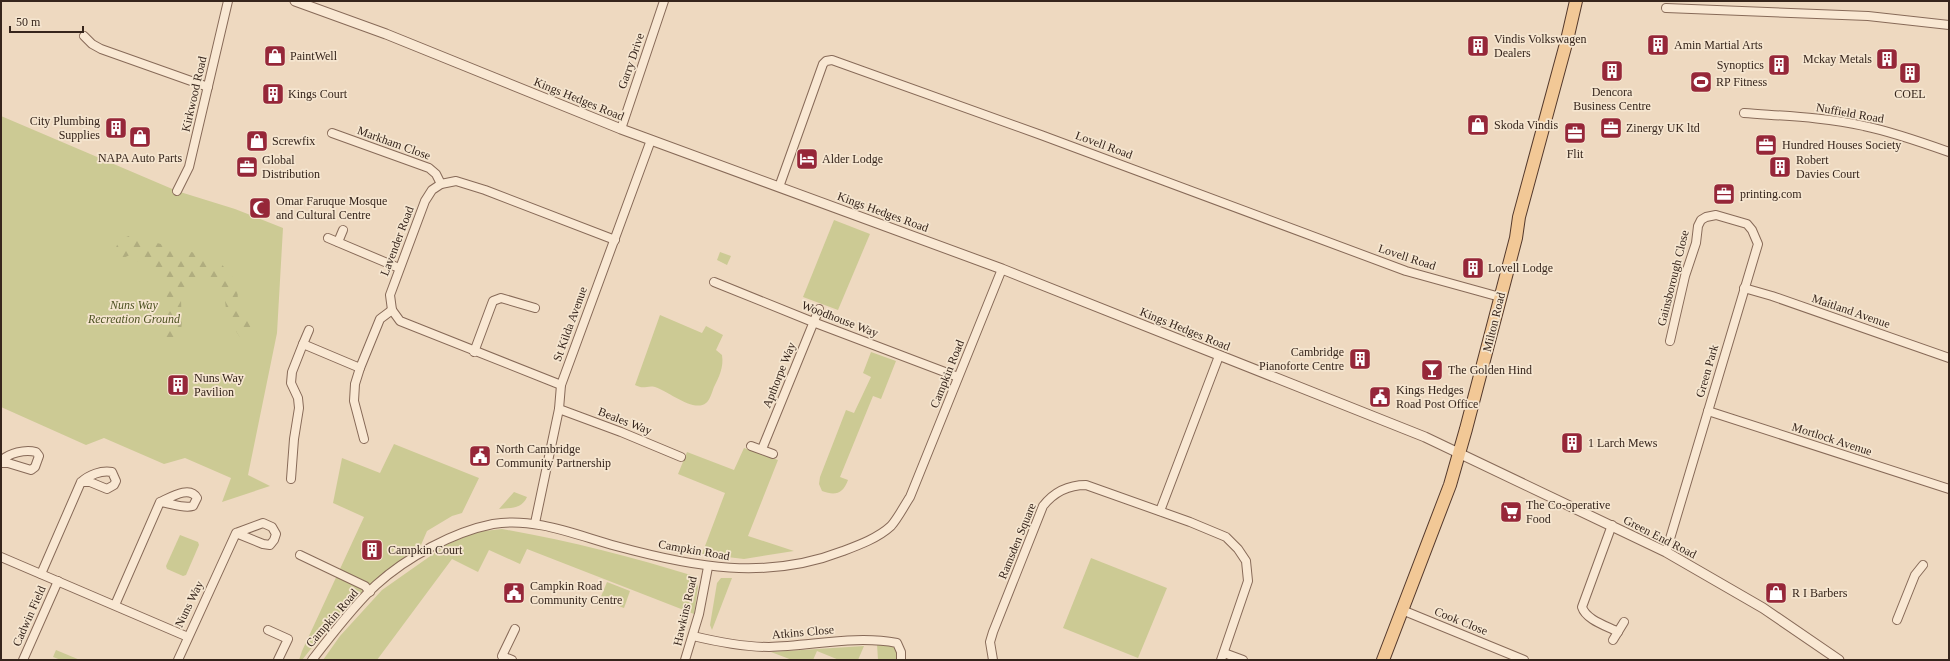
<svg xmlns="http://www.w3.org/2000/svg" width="1950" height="661" viewBox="0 0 1950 661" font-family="'Times New Roman',serif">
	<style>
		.green { fill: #ccca94 }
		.forest { fill: url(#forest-firs) }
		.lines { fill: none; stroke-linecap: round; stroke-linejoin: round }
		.minor-casing { stroke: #876a58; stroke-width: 10 }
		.tertiary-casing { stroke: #876a58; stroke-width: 11 }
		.primary-casing { stroke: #54392c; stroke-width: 14 }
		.minor { stroke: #f9e8d3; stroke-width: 8 }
		.tertiary { stroke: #f9e8d3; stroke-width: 9 }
		.primary { stroke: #f2c896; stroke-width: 12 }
		.labels { text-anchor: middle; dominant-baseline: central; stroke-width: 3.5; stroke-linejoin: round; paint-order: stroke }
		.poi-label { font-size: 12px; fill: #36251c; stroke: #f5e5cf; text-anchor: start }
		.street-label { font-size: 12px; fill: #36251c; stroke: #f5e5cf }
		.park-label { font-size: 12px; font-style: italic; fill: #4e5323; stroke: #f5e5cf }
	</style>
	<defs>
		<pattern id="forest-firs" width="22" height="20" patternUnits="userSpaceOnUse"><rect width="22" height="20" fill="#ccca94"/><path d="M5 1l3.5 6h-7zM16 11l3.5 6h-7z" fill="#b0ad7f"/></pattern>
	</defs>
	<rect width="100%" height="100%" fill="#eed9c0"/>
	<g class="green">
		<path d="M 1,116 L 177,191 L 235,209 L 283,228 L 277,333 L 248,475 L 270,486 L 222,502 L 231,478 L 185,458 L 164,464 L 104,438 L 86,445 L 1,407 Z"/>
		<path d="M 834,220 L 870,234 L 838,310 L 803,297 Z"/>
		<path d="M 720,252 L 731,256 L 727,265 L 717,260 Z"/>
		<path d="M 660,315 L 702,333 L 706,326 L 723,335 L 716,350 L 722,355 C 724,367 719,377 714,387 C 712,392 710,400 706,403 C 694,413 668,391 655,387 C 647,385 644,390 635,385 Z"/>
		<path d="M 871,352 L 896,361 L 881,399 L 873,396 L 840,477 L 848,480 C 843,494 835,496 822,491 L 819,484 L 820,477 L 846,410 L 854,413 L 871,377 L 863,373 Z"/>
		<path d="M 394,444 L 479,478 L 462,513 L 452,516 L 427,531 L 421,545 L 375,580 L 342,610 L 302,660 L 299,660 L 302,651 L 364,517 L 333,503 L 342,458 L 380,473 Z"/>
		<path d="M 744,448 L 778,460 L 748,536 L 794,551 L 744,559 L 702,554 L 725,493 L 678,474 L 687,452 L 734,470 Z"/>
		<path d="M 514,492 L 527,497 C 522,509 510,508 499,509 Z"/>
		<path d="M 502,529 C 567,540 632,557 694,576 L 698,587 L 694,614 L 527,549 L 520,564 L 489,550 L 478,572 L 452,559 L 377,660 L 323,660 L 340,636 L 382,590 L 446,545 L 476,532 Z"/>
		<path d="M 180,535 L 198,542 L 199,545 L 186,575 L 183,576 L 167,569 L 166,566 Z"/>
		<path d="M 1091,558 L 1167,588 L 1138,658 L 1063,628 Z"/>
		<path d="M 721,578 L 732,578 L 712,630 L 710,625 L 717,583 Z"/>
		<path d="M 607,582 L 630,591 L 624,608 L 600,599 Z"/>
		<path d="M 877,644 L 891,644 L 898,651 L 897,660 L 878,660 Z"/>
		<path d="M 864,646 L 858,660 L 839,660 L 817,651 L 813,660 L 792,660 L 771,652 Z"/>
		<path d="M 56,650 L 80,660 L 61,660 L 53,657 Z"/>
	</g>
	<path class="forest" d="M 129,236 L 165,245 L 179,254 L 192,252 L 202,258 L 217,259 L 237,282 L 238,301 L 253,332 L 250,339 L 241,339 L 227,317 L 225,301 L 220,288 L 212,280 L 194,278 C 173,292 185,309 181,330 C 179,337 176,343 174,349 L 167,347 L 163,327 L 167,292 L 162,277 L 158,272 L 141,265 L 135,258 L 130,255 L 121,259 L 116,255 C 114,245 120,239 129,236 Z"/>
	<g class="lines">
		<g class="minor-casing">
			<g id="minor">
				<path d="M 1666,8 L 1868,16 L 1949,25"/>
				<path d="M 84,36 L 92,44 L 101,49 L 208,87"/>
				<path d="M 1744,113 C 1784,116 1825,117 1864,126 C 1893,132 1921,142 1949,152"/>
				<path d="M 621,129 L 664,1"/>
				<path d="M 332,133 L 429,168 L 436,174 L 441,184"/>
				<path d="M 779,187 L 823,64 L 826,61 L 832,60 L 1041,135 L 1406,271 L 1500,297"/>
				<path d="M 177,191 L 189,167 L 228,1"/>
				<path d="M 328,238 L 399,268"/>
				<path d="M 338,242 L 343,230"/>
				<path d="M 714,282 L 813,322 L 958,377"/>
				<path d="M 1744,288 L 1772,296 L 1949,358"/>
				<path d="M 303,344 L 309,330"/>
				<path d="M 474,352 L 493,301 L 501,298 L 535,308"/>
				<path d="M 561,385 L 400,321 L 392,310 L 390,295 L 425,201 L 432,190 L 441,184 L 456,181 L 485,190 L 615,240"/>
				<path d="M 559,409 L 621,432 L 681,457"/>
				<path d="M 1708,411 L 1949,489"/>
				<path d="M 364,439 L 354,401 L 355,384 L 360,368 L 380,319 L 392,310"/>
				<path d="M 751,446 L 773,454"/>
				<path d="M 762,449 L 819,309"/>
				<path d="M 1,461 C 9,453 25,449 36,452 L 39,456 L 35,467 L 31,470 L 8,463 L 1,463"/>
				<path d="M 291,479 L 294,439 L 299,408 L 298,398 L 291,383 L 292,372 L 303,344 L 360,368"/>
				<path d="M 1160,511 L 1219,356"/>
				<path d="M 535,523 L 559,409 L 561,385 L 651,140"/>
				<path d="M 1612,525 L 1582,607 C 1586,620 1607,626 1618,632"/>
				<path d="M 1666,552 L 1758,244 L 1752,230 L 1747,224 L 1716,215 L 1706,217 L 1701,220 L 1698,226 L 1696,243 L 1685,276 L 1670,341"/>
				<path d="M 300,555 L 365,586 L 370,592"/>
				<path d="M 1,557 L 188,637"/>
				<path d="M 41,574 L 81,482 C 89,475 101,470 112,472 L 116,481 L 114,485 L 107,489 L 90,482 L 81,482"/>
				<path d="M 115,605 L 160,502 C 171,497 190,485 197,498 L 193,506 C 183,509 171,503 160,502"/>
				<path d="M 1402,610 L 1524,660"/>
				<path d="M 1897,620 L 1915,575 L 1923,565"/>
				<path d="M 268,630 L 288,639 L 278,660"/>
				<path d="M 693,636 C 718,642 743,647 769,647 C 812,646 855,635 897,643 L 901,652 L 901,660"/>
				<path d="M 1613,640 L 1624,622"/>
				<path d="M 1224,653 L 1243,660"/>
				<path d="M 23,660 L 58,581"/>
				<path d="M 178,660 L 236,533 L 263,523 L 272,527 L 276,534 L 274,540 L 270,545 L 263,544 L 236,533"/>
				<path d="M 312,660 C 331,636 353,606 376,585 C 407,557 453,532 493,524 C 535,517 576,535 616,546 C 693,567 766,581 843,551 C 859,545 878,538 891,526 C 898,518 904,506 910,497 L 1002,269"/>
				<path d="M 512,660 L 502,656 L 515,629"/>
				<path d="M 685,660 L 699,614 L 708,567"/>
				<path d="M 993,660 L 990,642 L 993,632 L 1043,506 C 1054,492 1068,485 1086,485 L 1190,522 L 1226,537 L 1238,549 L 1246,561 L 1248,581 L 1221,660"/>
			</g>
		</g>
		<g class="tertiary-casing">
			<path id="tertiary" d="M 295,1 L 386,34 L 621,129 L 1002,269 L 1425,437 L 1666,552 L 1763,608 L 1839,660"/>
		</g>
		<g class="primary-casing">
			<path id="primary" d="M 1383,660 L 1450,485 L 1466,429 L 1516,238 L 1519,217 L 1567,40 L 1576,1"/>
		</g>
		<use href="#minor" class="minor"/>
		<use href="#tertiary" class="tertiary"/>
		<use href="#primary" class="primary"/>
	</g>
	<defs>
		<g id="building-square" transform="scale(1.15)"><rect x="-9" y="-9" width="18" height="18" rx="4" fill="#962739" stroke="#f5e5cf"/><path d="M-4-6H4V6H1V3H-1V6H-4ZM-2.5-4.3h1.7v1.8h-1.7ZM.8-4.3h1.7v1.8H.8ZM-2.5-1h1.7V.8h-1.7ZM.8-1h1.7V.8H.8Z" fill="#fff"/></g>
		<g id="shop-square" transform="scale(1.15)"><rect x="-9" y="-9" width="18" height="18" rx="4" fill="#962739" stroke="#f5e5cf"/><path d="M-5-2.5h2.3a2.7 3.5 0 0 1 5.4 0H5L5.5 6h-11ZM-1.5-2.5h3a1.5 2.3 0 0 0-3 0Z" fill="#fff"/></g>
		<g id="stadium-square" transform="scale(1.15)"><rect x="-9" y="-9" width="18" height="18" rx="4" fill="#962739" stroke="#f5e5cf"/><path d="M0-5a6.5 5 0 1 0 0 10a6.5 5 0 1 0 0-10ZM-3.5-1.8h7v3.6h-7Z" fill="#fff"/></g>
		<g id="office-square" transform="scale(1.15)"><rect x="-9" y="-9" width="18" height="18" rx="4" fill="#962739" stroke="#f5e5cf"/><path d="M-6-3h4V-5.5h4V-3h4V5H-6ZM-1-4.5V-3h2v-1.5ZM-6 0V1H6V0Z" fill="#fff"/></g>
		<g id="hotel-square" transform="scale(1.15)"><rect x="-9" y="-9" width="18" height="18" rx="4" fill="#962739" stroke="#f5e5cf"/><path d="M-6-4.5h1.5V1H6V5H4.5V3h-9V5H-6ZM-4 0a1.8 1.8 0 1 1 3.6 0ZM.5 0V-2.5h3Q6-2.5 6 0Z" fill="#fff"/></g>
		<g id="mosque-square" transform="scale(1.15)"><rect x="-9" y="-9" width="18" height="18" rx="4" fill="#962739" stroke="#f5e5cf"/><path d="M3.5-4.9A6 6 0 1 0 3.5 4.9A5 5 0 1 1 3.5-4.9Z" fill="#fff"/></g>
		<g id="bar-square" transform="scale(1.15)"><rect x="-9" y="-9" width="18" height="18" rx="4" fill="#962739" stroke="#f5e5cf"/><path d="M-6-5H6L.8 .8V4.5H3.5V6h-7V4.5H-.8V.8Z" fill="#fff"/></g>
		<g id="civic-square" transform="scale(1.15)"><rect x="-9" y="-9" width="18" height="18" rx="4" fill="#962739" stroke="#f5e5cf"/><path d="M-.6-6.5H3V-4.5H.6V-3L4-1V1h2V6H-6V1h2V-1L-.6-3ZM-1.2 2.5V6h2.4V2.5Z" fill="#fff"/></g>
		<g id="supermarket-square" transform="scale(1.15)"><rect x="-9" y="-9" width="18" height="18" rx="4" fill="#962739" stroke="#f5e5cf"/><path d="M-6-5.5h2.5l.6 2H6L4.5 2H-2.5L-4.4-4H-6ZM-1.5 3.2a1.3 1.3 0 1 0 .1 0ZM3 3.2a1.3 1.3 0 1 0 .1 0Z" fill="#fff"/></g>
	</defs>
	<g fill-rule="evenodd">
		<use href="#building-square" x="1658" y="45"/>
		<use href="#building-square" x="1478" y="46"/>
		<use href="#shop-square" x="275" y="56"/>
		<use href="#building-square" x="1887" y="59"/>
		<use href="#building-square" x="1779" y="65"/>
		<use href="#building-square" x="1612" y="71"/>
		<use href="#building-square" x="1910" y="73"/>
		<use href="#stadium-square" x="1701" y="82"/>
		<use href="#building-square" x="273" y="94"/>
		<use href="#shop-square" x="1478" y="125"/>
		<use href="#building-square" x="116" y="128"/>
		<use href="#office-square" x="1611" y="128"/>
		<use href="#office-square" x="1575" y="133"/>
		<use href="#shop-square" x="140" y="137"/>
		<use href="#shop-square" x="257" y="141"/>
		<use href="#office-square" x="1766" y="145"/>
		<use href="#hotel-square" x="807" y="159"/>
		<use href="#office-square" x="247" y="167"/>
		<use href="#building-square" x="1780" y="167"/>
		<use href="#office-square" x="1724" y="194"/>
		<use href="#mosque-square" x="260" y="208"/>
		<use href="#building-square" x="1473" y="268"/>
		<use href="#building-square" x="1360" y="359"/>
		<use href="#bar-square" x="1432" y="370"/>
		<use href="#building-square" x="178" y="385"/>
		<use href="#civic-square" x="1380" y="397"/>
		<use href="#building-square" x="1572" y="443"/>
		<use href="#civic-square" x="480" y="456"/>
		<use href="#supermarket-square" x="1511" y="512"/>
		<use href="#building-square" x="372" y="550"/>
		<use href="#civic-square" x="514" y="593"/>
		<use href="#shop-square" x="1776" y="593"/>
	</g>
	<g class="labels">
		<g class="poi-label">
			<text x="1494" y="39">Vindis Volkswagen<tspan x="1494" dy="14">Dealers</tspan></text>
			<text x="1674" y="45">Amin Martial Arts</text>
			<text x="290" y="56">PaintWell</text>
			<text x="1872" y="59" text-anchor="end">Mckay Metals</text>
			<text x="1764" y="65" text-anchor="end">Synoptics</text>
			<text x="1716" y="82">RP Fitness</text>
			<text x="1612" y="92" text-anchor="middle">Dencora<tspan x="1612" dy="14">Business Centre</tspan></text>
			<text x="288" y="94">Kings Court</text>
			<text x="1910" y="94" text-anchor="middle">COEL</text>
			<text x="100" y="121" text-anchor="end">City Plumbing<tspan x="100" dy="14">Supplies</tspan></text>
			<text x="1494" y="125">Skoda Vindis</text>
			<text x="1626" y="128">Zinergy UK ltd</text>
			<text x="272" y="141">Screwfix</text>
			<text x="1782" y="145">Hundred Houses Society</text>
			<text x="1575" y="154" text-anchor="middle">Flit</text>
			<text x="140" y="158" text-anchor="middle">NAPA Auto Parts</text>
			<text x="822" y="159">Alder Lodge</text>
			<text x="262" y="160">Global<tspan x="262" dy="14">Distribution</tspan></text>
			<text x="1796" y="160">Robert<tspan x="1796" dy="14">Davies Court</tspan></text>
			<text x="1740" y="194">printing.com</text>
			<text x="276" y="201">Omar Faruque Mosque<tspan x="276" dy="14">and Cultural Centre</tspan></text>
			<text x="1488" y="268">Lovell Lodge</text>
			<text x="1344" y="352" text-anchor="end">Cambridge<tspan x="1344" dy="14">Pianoforte Centre</tspan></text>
			<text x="1448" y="370">The Golden Hind</text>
			<text x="194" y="378">Nuns Way<tspan x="194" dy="14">Pavilion</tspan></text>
			<text x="1396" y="390">Kings Hedges<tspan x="1396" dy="14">Road Post Office</tspan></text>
			<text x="1588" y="443">1 Larch Mews</text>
			<text x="496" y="449">North Cambridge<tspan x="496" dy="14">Community Partnership</tspan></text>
			<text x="1526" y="505">The Co-operative<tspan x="1526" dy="14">Food</tspan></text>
			<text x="388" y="550">Campkin Court</text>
			<text x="530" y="586">Campkin Road<tspan x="530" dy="14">Community Centre</tspan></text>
			<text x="1792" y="593">R I Barbers</text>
		</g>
		<g class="street-label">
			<text transform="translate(631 61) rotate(-71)">Garry Drive</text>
			<text transform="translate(194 94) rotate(-77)">Kirkwood Road</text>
			<text transform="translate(579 99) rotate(22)">Kings Hedges Road</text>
			<text transform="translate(1850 113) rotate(10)">Nuffield Road</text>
			<text transform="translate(394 143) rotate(20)">Markham Close</text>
			<text transform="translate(1104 145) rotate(20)">Lovell Road</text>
			<text transform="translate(883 212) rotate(20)">Kings Hedges Road</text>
			<text transform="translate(397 241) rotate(-69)">Lavender Road</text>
			<text transform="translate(1407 257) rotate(18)">Lovell Road</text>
			<text transform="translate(1673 278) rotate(-76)">Gainsborough Close</text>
			<text transform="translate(1851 311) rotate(19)">Maitland Avenue</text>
			<text transform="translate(840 319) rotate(21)">Woodhouse Way</text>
			<text transform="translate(1494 322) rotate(-76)">Milton Road</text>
			<text transform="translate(570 324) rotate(-70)">St Kilda Avenue</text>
			<text transform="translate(1185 329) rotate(22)">Kings Hedges Road</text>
			<text transform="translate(1707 371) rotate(-74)">Green Park</text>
			<text transform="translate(947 374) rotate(-68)">Campkin Road</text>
			<text transform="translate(779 375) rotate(-68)">Apthorpe Way</text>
			<text transform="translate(625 421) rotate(21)">Beales Way</text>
			<text transform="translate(1832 439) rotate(18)">Mortlock Avenue</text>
			<text transform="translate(1660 537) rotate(27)">Green End Road</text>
			<text transform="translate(1017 541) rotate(-68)">Ramsden Square</text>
			<text transform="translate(694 550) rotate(10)">Campkin Road</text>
			<text transform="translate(189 604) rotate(-64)">Nuns Way</text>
			<text transform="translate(685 611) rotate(-77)">Hawkins Road</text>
			<text transform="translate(29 616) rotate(-66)">Cadwin Field</text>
			<text transform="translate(332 618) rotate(-49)">Campkin Road</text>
			<text transform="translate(1461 621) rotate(22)">Cook Close</text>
			<text transform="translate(803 632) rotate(-5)">Atkins Close</text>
		</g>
		<g class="park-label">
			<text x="134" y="305">Nuns Way<tspan x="134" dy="14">Recreation Ground</tspan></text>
		</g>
	</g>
	<rect width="1950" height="661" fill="none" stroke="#36251c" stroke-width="4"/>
	<path d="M10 26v6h73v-6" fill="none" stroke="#36251c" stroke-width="2"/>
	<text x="16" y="26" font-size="12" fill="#36251c" stroke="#f5e5cf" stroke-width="3" paint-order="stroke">50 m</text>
</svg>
